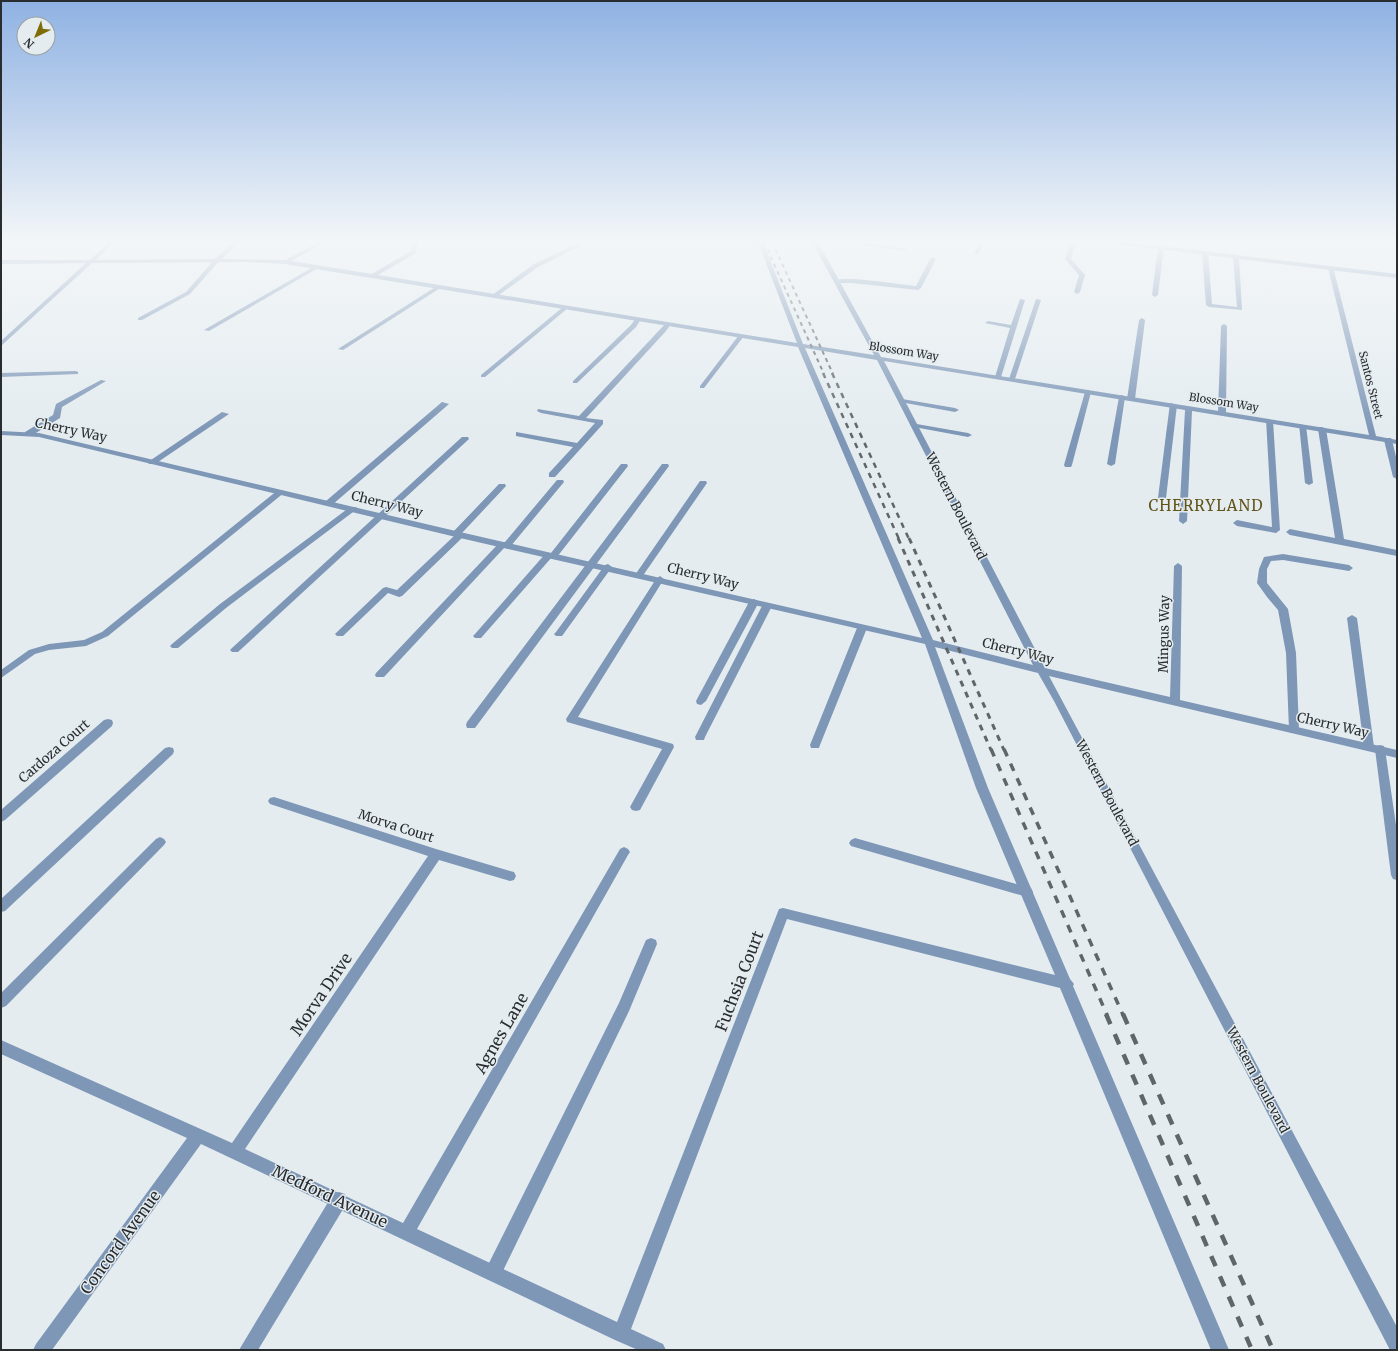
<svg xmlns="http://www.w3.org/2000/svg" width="1398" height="1351" viewBox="0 0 1398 1351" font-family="Merriweather,serif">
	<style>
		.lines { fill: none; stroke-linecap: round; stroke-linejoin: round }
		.service { fill: #7e97b7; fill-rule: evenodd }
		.minor { fill: #7e97b7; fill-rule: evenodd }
		.tertiary { fill: #7e97b7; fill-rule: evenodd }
		.rail-far4 { stroke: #606567; stroke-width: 2; stroke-dasharray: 4 4; stroke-linecap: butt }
		.rail-far3 { stroke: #606567; stroke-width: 2.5; stroke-dasharray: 5.5 5.5; stroke-linecap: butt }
		.rail-far2 { stroke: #606567; stroke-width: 3; stroke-dasharray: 6 6; stroke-linecap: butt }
		.rail-far1 { stroke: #606567; stroke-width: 3.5; stroke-dasharray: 8 8; stroke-linecap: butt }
		.rail { stroke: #606567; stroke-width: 4.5; stroke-dasharray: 11 11; stroke-linecap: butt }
		.labels { text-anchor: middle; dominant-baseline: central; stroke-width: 3; stroke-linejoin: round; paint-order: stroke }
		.far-street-label { font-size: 11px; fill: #2a2d2f; stroke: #e4ecf0 }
		.street-label { font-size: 13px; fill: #2a2d2f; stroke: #e4ecf0 }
		.quarter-label { font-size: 15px; letter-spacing: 1px; fill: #615418; stroke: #e4ecf0 }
		.near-street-label { font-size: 16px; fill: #2a2d2f; stroke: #e4ecf0 }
	</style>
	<rect width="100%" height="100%" fill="#e4ecf0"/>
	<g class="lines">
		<g class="service">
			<path d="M 319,242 L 326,242 L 287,263 L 282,262 Z"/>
			<path d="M 580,242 L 586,242 L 575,249 L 538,267 L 496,297 L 491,296 L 534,264 Z"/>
			<path d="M 844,242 L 859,242 L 907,249 L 904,251 Z"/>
			<path d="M 979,242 L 985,242 L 978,254 L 974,254 Z"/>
			<path d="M 1070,242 L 1076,242 L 1071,259 L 1085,275 L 1080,292 L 1077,294 L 1074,292 L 1079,275 L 1065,259 Z"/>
			<path d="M 1161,245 L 1164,247 L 1158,295 L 1155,297 L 1152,295 L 1158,247 Z"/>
			<path d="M 1205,251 L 1208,253 L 1212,304 L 1237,307 L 1233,257 L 1236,255 L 1239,257 L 1242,310 L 1209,307 L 1206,305 L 1202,253 Z"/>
			<path d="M 933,257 L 936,259 L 921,288 L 918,290 L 852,283 L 837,283 L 834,281 C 843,275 902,285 916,286 L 930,259 Z"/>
			<path d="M 215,259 L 220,260 L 190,294 L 142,320 L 138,320 L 138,318 L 186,292 Z"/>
			<path d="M 315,266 L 320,267 L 209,331 L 204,330 Z"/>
			<path d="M 437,286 L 442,287 L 343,350 L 338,349 Z"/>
			<path d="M 1020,299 L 1025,300 L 1001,377 L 996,378 L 995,377 L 1010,328 L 985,323 L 988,321 L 1011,325 Z"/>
			<path d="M 1036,299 L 1041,300 L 1015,379 L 1010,380 L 1009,379 Z"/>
			<path d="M 563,307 L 568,308 L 485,377 L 481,377 L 481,375 Z"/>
			<path d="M 636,318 L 641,319 L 636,327 L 577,383 L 573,383 L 573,381 L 631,325 Z"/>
			<path d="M 1142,318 L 1145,320 L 1135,399 L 1131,401 L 1127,399 L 1139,320 Z"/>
			<path d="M 666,323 L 671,324 L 666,331 L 586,418 L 603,420 L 603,424 L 555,477 L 549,477 L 549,473 L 573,447 L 516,436 L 516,432 L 577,443 L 595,423 L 541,413 L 537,411 L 538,409 L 579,416 Z"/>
			<path d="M 1224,324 L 1227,326 L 1226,413 L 1222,415 L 1218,413 L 1221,326 Z"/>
			<path d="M 739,335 L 744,336 L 704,388 L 700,388 L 700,386 Z"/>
			<path d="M 76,371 L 78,372 L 78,374 L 1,377 L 1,373 Z"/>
			<path d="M 101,380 L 106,381 L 62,407 L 60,418 L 31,436 L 25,436 L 25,432 L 53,415 L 56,404 Z"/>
			<path d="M 1088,390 L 1091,392 L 1072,465 L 1071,467 L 1065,467 L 1064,465 L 1085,392 Z"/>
			<path d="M 1122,395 L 1125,397 L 1115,464 L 1111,466 L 1107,464 L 1119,397 Z"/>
			<path d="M 902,399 L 955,408 L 959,410 L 955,412 L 900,402 L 900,400 Z"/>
			<path d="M 442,402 L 449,404 L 332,505 L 326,505 L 326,501 Z"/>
			<path d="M 1170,403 L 1177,405 L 1166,498 L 1162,500 L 1158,498 Z"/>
			<path d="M 222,412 L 229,414 L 155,464 L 149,464 L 148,462 Z"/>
			<path d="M 1266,419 L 1273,421 L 1280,530 L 1276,533 L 1237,526 L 1233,523 L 1237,520 L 1272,527 Z"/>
			<path d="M 911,423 L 968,433 L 972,435 L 968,437 L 914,427 L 910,425 Z"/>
			<path d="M 1299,424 L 1306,426 L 1313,483 L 1309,485 L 1305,483 Z"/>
			<path d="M 1319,427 L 1322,427 L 1326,429 L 1344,539 L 1397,550 L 1397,556 L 1290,535 L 1286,532 L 1290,529 L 1335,538 L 1318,429 Z"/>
			<path d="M 462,437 L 468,437 L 469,439 L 238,652 L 232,652 L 230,650 L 232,648 Z"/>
			<path d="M 1385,438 L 1391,438 L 1392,440 L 1397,461 L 1397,479 L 1393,477 L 1384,440 Z"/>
			<path d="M 621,464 L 627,464 L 628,466 L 557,557 L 552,557 L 481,638 L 475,638 L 473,636 L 475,634 L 546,553 L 551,553 Z"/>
			<path d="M 662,464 L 668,464 L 669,466 L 475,728 L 467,728 L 466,725 L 467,722 Z"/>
			<path d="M 557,480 L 563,480 L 564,482 L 510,547 L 505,547 L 384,677 L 376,677 L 375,675 L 376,673 L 500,542 L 505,542 Z"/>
			<path d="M 700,481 L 706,481 L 707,483 L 642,577 L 636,577 L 635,575 Z"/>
			<path d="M 499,484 L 505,484 L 506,486 L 462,533 L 464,535 L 463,537 L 402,596 L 399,597 L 388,593 L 343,636 L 337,636 L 335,634 L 337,632 L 383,588 L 386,587 L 397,590 L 454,536 L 452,534 L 453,532 Z"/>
			<path d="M 278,490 L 281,490 L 285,492 L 108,636 L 86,646 L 49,650 L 35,654 L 1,678 L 1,670 L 29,650 L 49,644 L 84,640 L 102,632 Z"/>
			<path d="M 350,507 L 356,507 L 357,509 L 226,608 L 178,648 L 172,648 L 170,646 L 172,644 L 220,604 Z"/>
			<path d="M 1283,554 L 1349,565 L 1353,568 L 1349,571 L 1283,560 L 1271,561 L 1267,569 L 1267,583 L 1288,609 L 1296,653 L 1299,730 L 1298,733 L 1290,733 L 1289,730 L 1286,653 L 1278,610 L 1267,597 L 1257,583 L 1259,569 L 1264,557 Z"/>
			<path d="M 608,564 L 612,567 L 562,636 L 556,636 L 554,634 L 556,632 L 605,565 Z"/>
			<path d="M 660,576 L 664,579 L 578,717 L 673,744 L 674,747 L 640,810 L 636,811 L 632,810 L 630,807 L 662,749 L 567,722 L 566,719 L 656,579 Z"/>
			<path d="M 754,599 L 759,602 L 706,701 L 701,705 L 697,704 L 696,701 L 749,602 Z"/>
			<path d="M 767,603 L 772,606 L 705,737 L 704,740 L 696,740 L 695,737 L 762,606 Z"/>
			<path d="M 1352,615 L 1357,618 L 1374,747 L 1373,750 L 1365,750 L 1364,747 L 1347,618 Z"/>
			<path d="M 862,625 L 867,628 L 820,745 L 819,748 L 811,748 L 810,745 L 857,628 Z"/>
			<path d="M 1380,745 L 1384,746 L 1385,749 L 1397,832 L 1397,880 L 1393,879 L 1391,875 L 1375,749 L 1376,746 Z"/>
			<path d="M 169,747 L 173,748 L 174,751 L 173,754 L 5,911 L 1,912 L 1,899 L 165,748 Z"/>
			<path d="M 160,837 L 164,839 L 166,842 L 164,845 L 6,1006 L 1,1008 L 1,993 L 156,839 Z"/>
			<path d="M 855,838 L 1027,887 L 1031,888 L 1033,892 L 1031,896 L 1027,897 L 851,846 L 849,843 L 851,840 Z"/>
			<path d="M 651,938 L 656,940 L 657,944 L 629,1011 L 499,1279 L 493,1281 L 487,1279 L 485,1273 L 487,1267 L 619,1003 L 646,940 Z"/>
			<path d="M 339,1192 L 345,1194 L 347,1200 L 345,1206 L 258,1350 L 239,1350 L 333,1194 Z"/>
		</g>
		<g class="minor">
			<path d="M 109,242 L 115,242 L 96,260 L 215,259 L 233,242 L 239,242 L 222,259 L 285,260 L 372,274 L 411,251 L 412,242 L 418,242 L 416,253 L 378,275 L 797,343 L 759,245 L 739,242 L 763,242 L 803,344 L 874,355 L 812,242 L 818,242 L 881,357 L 1369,435 L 1328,268 L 1333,267 L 1376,436 L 1397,440 L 1397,444 L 1192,411 L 1187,521 L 1183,524 L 1179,521 L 1185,410 L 884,361 L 1045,668 L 1170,697 L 1174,566 L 1178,563 L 1182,566 L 1180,700 L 1397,750 L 1397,758 L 1049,676 L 1397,1327 L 1397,1350 L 1390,1350 L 1054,701 L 1038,673 L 935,647 L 988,788 L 1070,979 L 1074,984 L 1073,986 L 1229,1350 L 1211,1350 L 1060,988 L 787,919 L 631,1329 L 663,1344 L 666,1350 L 638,1350 L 615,1340 L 201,1144 L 52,1350 L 33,1350 L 36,1344 L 187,1138 L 1,1054 L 1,1040 L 232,1143 L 428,856 L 270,804 L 268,801 L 270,798 L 274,797 L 436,849 L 510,871 L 514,872 L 516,876 L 514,880 L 510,881 L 439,860 L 245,1149 L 403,1223 L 620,849 L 624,847 L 628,849 L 630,852 L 628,855 L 417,1229 L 617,1322 L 779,909 L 783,908 L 1055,975 L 976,788 L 925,644 L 460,538 L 39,437 L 1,435 L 1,431 L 39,433 L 460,532 L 922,638 L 798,347 L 285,264 L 248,262 L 92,263 L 1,346 L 1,341 L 86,263 L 1,264 L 1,260 L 90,260 ZM 805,348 L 877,360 L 1033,665 L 933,640 Z"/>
			<path d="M 108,719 L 112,720 L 113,723 L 112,726 L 5,820 L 1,822 L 1,810 L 104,720 Z"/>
		</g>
		<path class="tertiary" d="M 1112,242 L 1127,242 L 1397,274 L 1397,278 L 1115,244 Z"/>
		<g class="rail-far4">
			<path d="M 764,242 L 824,374"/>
			<path d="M 772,242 L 833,374"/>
		</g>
		<g class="rail-far3">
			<path d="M 823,373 L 899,539"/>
			<path d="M 832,373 L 909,539"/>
		</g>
		<g class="rail-far2">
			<path d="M 898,538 L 991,750"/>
			<path d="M 909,538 L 1004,750"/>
		</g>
		<g class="rail-far1">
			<path d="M 991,749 L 1107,1015"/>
			<path d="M 1004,749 L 1123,1015"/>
		</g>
		<g class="rail">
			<path d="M 1106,1014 L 1252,1350"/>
			<path d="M 1123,1014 L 1273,1350"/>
		</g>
	</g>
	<linearGradient id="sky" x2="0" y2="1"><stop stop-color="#8fb2e3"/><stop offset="0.56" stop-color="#f3f6f8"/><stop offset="1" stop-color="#f3f6f8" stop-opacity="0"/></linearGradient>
	<rect width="1398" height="431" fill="url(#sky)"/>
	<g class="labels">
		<g class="far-street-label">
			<text transform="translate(904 351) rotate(9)">Blossom Way</text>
			<text transform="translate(1371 385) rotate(76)">Santos Street</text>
			<text transform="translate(1224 402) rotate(9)">Blossom Way</text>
		</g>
		<g class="street-label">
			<text transform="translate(71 430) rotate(12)">Cherry Way</text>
			<text transform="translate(387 504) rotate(14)">Cherry Way</text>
			<text transform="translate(956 506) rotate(63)">Western Boulevard</text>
			<text transform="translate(703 576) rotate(14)">Cherry Way</text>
			<text transform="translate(1164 634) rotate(-89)">Mingus Way</text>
			<text transform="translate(1018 651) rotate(14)">Cherry Way</text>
			<text transform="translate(1333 725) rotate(13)">Cherry Way</text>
			<text transform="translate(54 751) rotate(-41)">Cardoza Court</text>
			<text transform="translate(1107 793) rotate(62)">Western Boulevard</text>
			<text transform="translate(396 826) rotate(18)">Morva Court</text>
			<text transform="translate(1258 1080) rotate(62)">Western Boulevard</text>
		</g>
		<g class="quarter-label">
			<text x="1206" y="505">CHERRYLAND</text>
		</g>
		<g class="near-street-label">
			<text transform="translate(739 981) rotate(-69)">Fuchsia Court</text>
			<text transform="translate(321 994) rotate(-56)">Morva Drive</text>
			<text transform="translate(501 1033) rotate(-60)">Agnes Lane</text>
			<text transform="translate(330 1196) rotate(25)">Medford Avenue</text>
			<text transform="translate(120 1242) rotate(-54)">Concord Avenue</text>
		</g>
	</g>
	<rect width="1398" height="1351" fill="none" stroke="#2a2d2f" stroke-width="4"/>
	<g transform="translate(36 36) rotate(223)"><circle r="19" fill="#e4ecf0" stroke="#9aa0a3"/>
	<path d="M0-3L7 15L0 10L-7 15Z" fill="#7e6c07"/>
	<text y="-6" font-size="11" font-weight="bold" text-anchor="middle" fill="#2a2d2f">N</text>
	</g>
</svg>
